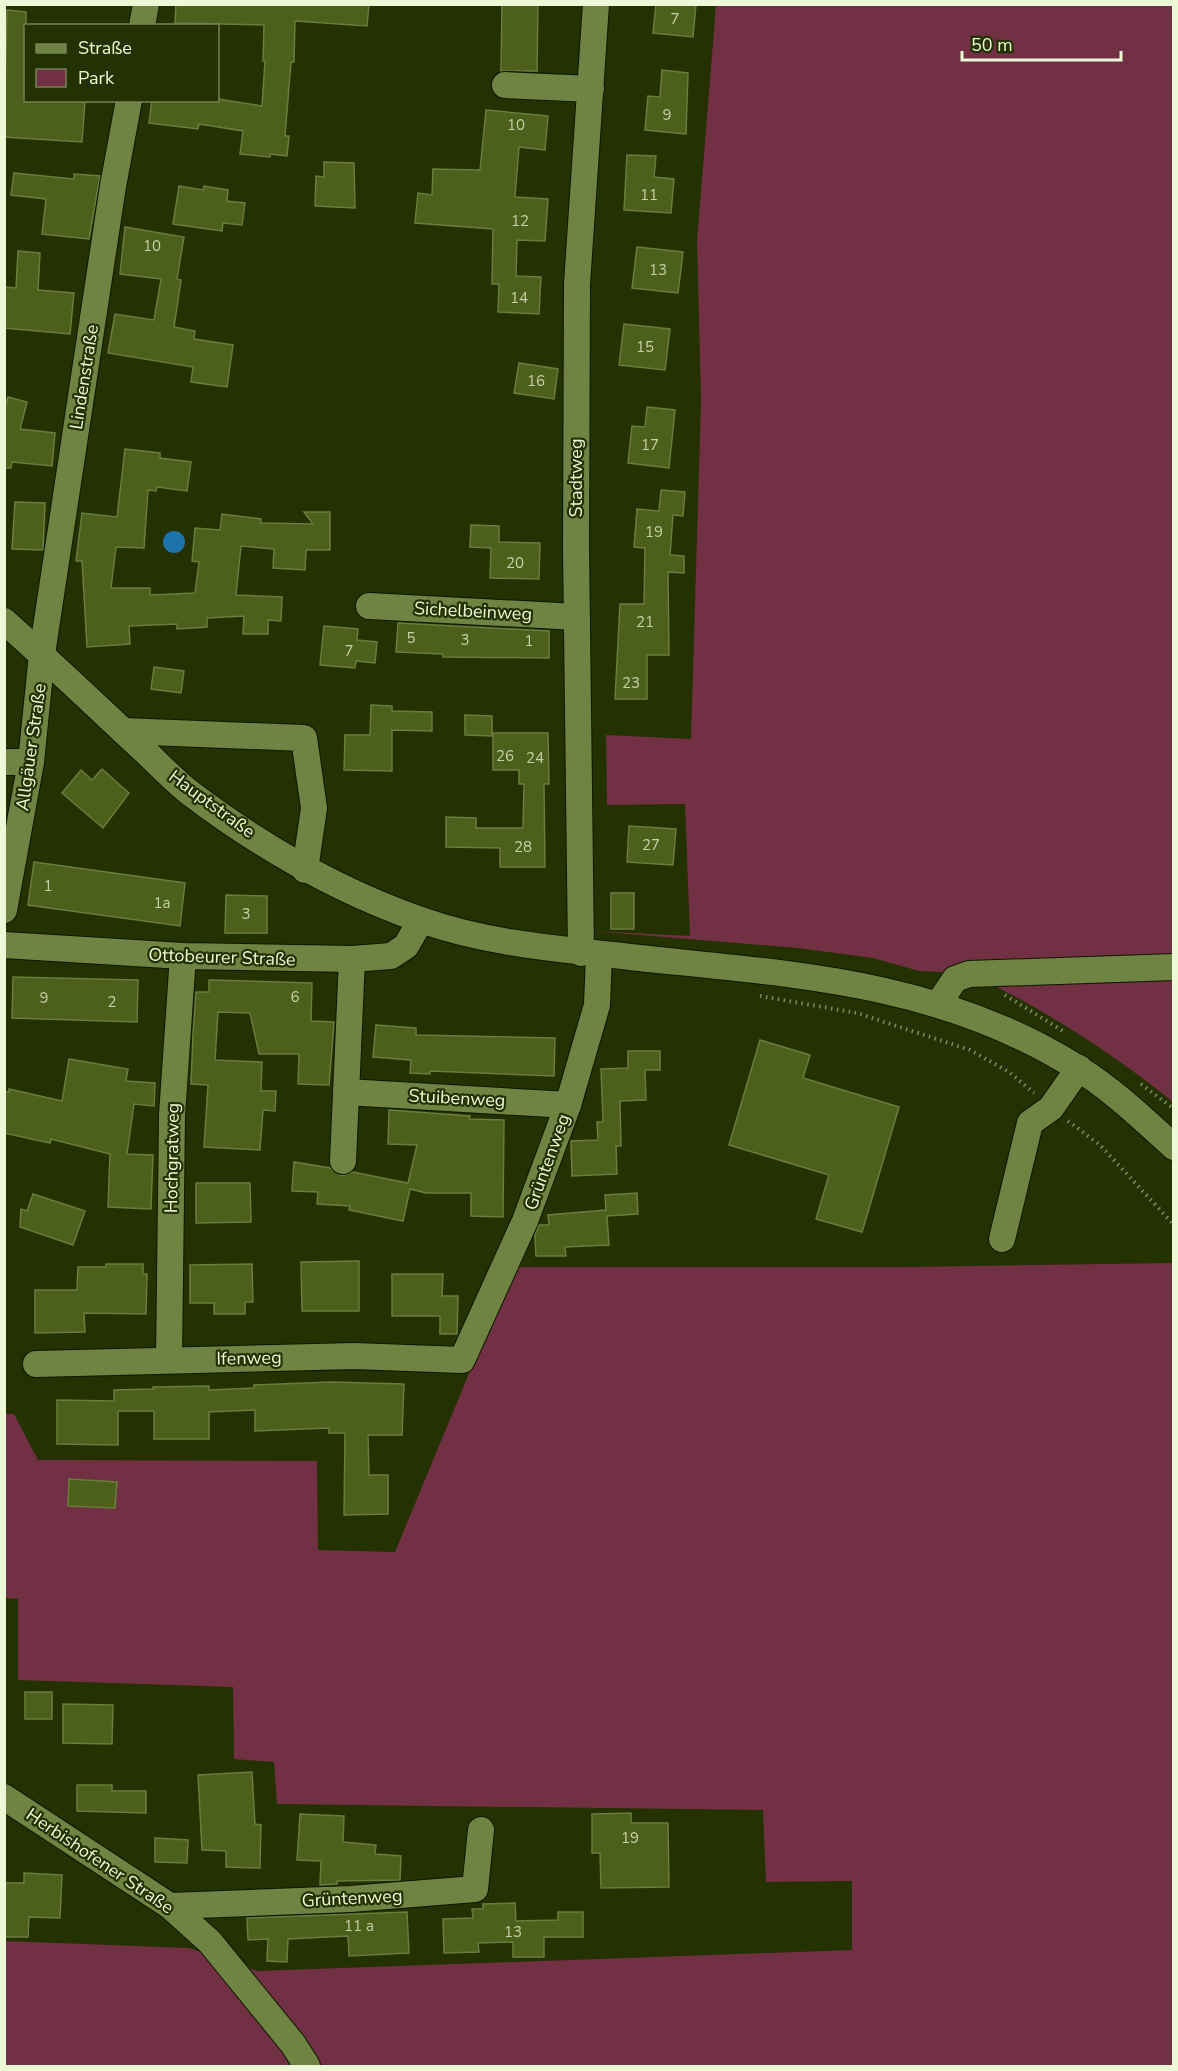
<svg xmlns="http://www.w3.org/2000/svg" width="1178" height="2071" viewBox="0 0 1178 2071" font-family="'Nunito Sans',sans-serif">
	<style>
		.green { fill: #713043 }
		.water { fill: #1d73ac }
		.building { fill: #4c5f1b; stroke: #697d3c; stroke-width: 1.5 }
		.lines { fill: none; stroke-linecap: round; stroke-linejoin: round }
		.minor-casing { stroke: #0f1700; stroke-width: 28 }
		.path { stroke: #7f8b61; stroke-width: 4; stroke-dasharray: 1.5 4.5; stroke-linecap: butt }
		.minor { stroke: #6f8442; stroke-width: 26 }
		.labels { text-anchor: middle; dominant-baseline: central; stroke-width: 4.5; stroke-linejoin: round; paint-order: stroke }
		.number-label { font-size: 15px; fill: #c4d2a7 }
		.street-label { font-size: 18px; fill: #ecf8d6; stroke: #243100 }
	</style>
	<rect width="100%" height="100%" fill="#243100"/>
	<g class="green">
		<path d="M 716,5 L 1173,5 L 1173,961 L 966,966 L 942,972 L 919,971 L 873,958 L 798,948 L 592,931 L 690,936 L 685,804 L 607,805 L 606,735 L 691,739 L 701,401 L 697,241 Z"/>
		<path d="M 1173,973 L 1173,1102 C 1116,1056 1053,1015 987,982 Z"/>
		<path d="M 1173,1263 L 1173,2066 L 320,2066 L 241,1965 L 257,1971 L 852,1950 L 852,1881 L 766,1882 L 763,1810 L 277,1804 L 274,1762 L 234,1759 L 233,1687 L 18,1680 L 18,1599 L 5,1598 L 5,1414 L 14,1414 L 38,1460 L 317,1461 L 318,1550 L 395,1552 L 513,1267 L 908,1267 Z"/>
		<path d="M 5,1941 L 189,1948 L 204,1953 L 295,2066 L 5,2066 Z"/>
	</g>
	<circle class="water" cx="174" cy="542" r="11"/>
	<g class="building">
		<path d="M 176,4 L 369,4 L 367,26 L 295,21 L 294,62 L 291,62 L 285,136 L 289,136 L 287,156 L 270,154 L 270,157 L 240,154 L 243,131 L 199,124 L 198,129 L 149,123 L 152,100 L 218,99 L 262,106 L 265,61 L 263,61 L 264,25 L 175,23 Z"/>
		<path d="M 502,4 L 538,4 L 537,71 L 501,71 Z"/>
		<path d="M 656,4 L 696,4 L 693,37 L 653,33 Z"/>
		<path d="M 7,10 L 26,12 L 26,100 L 85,100 L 82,142 L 4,137 Z"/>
		<path d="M 662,70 L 688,73 L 686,134 L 645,130 L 648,96 L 660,97 Z"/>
		<path d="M 486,110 L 548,116 L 545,150 L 519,147 L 515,197 L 548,199 L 545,241 L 517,240 L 516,276 L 541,277 L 539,314 L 498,312 L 499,284 L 492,284 L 493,229 L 415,223 L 418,193 L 432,195 L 433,169 L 480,170 Z"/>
		<path d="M 627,155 L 656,156 L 654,177 L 674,179 L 671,213 L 624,210 Z"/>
		<path d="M 324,162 L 354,163 L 355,208 L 315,206 L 316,176 L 324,177 Z"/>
		<path d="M 14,173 L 74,179 L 74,174 L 100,176 L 89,239 L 42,234 L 46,199 L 11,195 Z"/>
		<path d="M 179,186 L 203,190 L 204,186 L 228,190 L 227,201 L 245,203 L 242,225 L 223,223 L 222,231 L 173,224 Z"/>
		<path d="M 125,227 L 184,237 L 177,279 L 181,280 L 174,327 L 195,331 L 194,339 L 233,345 L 227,387 L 191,382 L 193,367 L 108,353 L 115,314 L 154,320 L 161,279 L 120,274 Z"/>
		<path d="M 637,247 L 683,252 L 678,293 L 632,288 Z"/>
		<path d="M 18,251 L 40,253 L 38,290 L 74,293 L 70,334 L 4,328 L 4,287 L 16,288 Z"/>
		<path d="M 624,324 L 670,329 L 665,370 L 619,365 Z"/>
		<path d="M 519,363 L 558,369 L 554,399 L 514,393 Z"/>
		<path d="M 8,397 L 27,402 L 20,429 L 55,433 L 52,466 L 12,462 L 11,468 L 4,468 L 4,411 Z"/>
		<path d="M 647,407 L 675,410 L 669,468 L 628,463 L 632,426 L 645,427 Z"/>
		<path d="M 125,449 L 160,453 L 160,458 L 191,462 L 187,491 L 157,487 L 156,491 L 148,490 L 144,548 L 116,547 L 111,588 L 150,588 L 150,595 L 195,593 L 199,562 L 192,561 L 195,528 L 220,530 L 222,514 L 261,519 L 261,523 L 313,524 L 304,512 L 330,512 L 330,550 L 306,550 L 305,570 L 273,568 L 274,549 L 241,546 L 236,595 L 282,597 L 281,621 L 268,620 L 268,634 L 243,634 L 244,616 L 207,618 L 207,627 L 177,629 L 177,624 L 129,626 L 130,644 L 87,647 L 82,561 L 76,561 L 82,513 L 117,517 Z"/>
		<path d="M 661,490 L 685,492 L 683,516 L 673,515 L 670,555 L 684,556 L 684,573 L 668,572 L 669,655 L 647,655 L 647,699 L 615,699 L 620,604 L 644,604 L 645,548 L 634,547 L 637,509 L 659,511 Z"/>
		<path d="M 15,502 L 45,503 L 43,550 L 12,549 Z"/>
		<path d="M 471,525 L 499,526 L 499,542 L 540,543 L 539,579 L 490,578 L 491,548 L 470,547 Z"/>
		<path d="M 398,623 L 549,631 L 549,658 L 443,657 L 443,654 L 396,652 Z"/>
		<path d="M 324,626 L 358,629 L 357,640 L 377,642 L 375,663 L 356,661 L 355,668 L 320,665 Z"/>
		<path d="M 154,667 L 184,671 L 181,693 L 151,689 Z"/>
		<path d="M 371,705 L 392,706 L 392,711 L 432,712 L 432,731 L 392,730 L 392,771 L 344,770 L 345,735 L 370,735 Z"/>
		<path d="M 465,715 L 492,716 L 492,736 L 465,735 Z"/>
		<path d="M 493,733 L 548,733 L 549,784 L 544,784 L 545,867 L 500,867 L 500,848 L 446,847 L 446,817 L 476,818 L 476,828 L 523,828 L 524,784 L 519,784 L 519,770 L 493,770 Z"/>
		<path d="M 102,769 L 129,793 L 103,828 L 62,793 L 81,770 L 92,780 Z"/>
		<path d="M 629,826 L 676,829 L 673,865 L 627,862 Z"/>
		<path d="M 34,862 L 185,883 L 180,926 L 28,905 Z"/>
		<rect x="611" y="893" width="23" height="36"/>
		<path d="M 226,895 L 267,896 L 267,933 L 225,933 Z"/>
		<path d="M 13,977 L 138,980 L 137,1022 L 12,1018 Z"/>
		<path d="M 209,980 L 312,983 L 311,1021 L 334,1022 L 329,1085 L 298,1084 L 299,1054 L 259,1054 L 250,1013 L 218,1012 L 215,1060 L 262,1062 L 261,1091 L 276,1091 L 275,1111 L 263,1110 L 260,1150 L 204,1147 L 208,1085 L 191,1084 L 193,1035 L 196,992 L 209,992 Z"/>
		<path d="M 376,1025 L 416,1028 L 416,1035 L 555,1038 L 554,1076 L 430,1071 L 430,1074 L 410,1073 L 411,1060 L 373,1057 Z"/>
		<path d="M 760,1040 L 810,1055 L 803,1078 L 899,1107 L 862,1232 L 816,1219 L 829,1175 L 729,1145 Z"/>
		<path d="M 628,1051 L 660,1051 L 660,1070 L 645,1070 L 646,1100 L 620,1101 L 621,1146 L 616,1146 L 617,1174 L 572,1176 L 571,1141 L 598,1140 L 597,1122 L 603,1122 L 601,1069 L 628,1068 Z"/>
		<path d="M 69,1059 L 128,1069 L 126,1081 L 155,1083 L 154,1106 L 134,1104 L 127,1154 L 153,1155 L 151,1209 L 108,1207 L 110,1154 L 51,1139 L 50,1143 L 4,1133 L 4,1091 L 9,1092 L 9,1089 L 62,1101 Z"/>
		<path d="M 389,1110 L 470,1116 L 469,1119 L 504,1120 L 503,1217 L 471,1216 L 471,1193 L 426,1193 L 410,1189 L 403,1221 L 349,1210 L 350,1206 L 317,1204 L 318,1192 L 292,1191 L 294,1162 L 330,1168 L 342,1176 L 353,1172 L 408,1183 L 417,1145 L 388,1144 Z"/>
		<path d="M 196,1183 L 250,1183 L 251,1222 L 196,1223 Z"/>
		<path d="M 637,1193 L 638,1214 L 607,1216 L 609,1245 L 565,1247 L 566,1256 L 536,1256 L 535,1235 L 539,1225 L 549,1225 L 548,1215 L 606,1210 L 605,1195 Z"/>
		<path d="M 33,1194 L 85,1211 L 73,1245 L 20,1227 L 21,1209 L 27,1211 Z"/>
		<path d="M 359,1261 L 359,1311 L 302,1311 L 301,1262 Z"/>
		<path d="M 106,1264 L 143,1264 L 143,1274 L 147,1274 L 146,1314 L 84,1313 L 85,1332 L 35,1333 L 35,1290 L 77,1290 L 78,1267 L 106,1267 Z"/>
		<path d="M 252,1264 L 253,1302 L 245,1302 L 245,1314 L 214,1314 L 214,1303 L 190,1303 L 190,1265 Z"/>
		<path d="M 392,1274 L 443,1274 L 442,1296 L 458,1296 L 457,1334 L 440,1334 L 440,1316 L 392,1316 Z"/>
		<path d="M 331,1382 L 404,1384 L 402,1435 L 368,1435 L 369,1475 L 388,1475 L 388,1514 L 344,1515 L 345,1433 L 329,1433 L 329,1428 L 255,1431 L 255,1410 L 209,1412 L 209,1439 L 154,1439 L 154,1411 L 118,1411 L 118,1445 L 57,1444 L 57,1400 L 114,1401 L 114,1390 L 153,1389 L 153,1387 L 209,1386 L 209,1390 L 254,1388 L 254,1385 Z"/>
		<path d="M 69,1479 L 117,1482 L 115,1508 L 68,1506 Z"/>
		<rect x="25" y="1692" width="27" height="27"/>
		<path d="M 63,1704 L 113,1705 L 112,1744 L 63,1743 Z"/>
		<path d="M 252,1772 L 255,1824 L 261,1825 L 260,1868 L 226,1867 L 226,1851 L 202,1850 L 198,1775 Z"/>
		<path d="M 77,1785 L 112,1785 L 112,1791 L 146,1791 L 146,1813 L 77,1811 Z"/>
		<path d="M 631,1813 L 631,1823 L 668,1823 L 669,1887 L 601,1888 L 600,1853 L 592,1853 L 592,1814 Z"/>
		<path d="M 300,1814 L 344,1816 L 343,1842 L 376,1845 L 375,1854 L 401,1856 L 400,1880 L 337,1881 L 337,1884 L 320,1885 L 321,1861 L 297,1860 Z"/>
		<path d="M 155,1838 L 188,1840 L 187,1863 L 155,1862 Z"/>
		<path d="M 24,1873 L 62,1875 L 60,1918 L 29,1917 L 28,1937 L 4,1937 L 4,1883 L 24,1883 Z"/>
		<path d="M 515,1903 L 516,1921 L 558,1920 L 558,1912 L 583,1912 L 583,1937 L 544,1937 L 544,1957 L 513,1957 L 513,1942 L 478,1943 L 479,1952 L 444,1953 L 443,1919 L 473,1918 L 472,1909 L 483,1909 L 483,1904 Z"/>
		<path d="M 407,1912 L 409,1953 L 349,1956 L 348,1936 L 288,1939 L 287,1962 L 267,1961 L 268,1939 L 248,1940 L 247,1918 Z"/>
	</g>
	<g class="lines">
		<g class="minor-casing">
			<g id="minor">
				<path d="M 142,26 L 146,4"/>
				<path d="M 505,85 L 591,89"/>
				<path d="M 369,606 L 577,617"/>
				<path d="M 4,621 C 49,661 92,702 136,743 C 154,759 171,778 190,793 C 260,846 338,891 421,920 C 489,944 560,949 630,957 C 788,974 937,980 1076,1067 C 1112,1089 1143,1119 1174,1147"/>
				<path d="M 123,731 L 304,738 L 314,808 L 305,870"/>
				<path d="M 4,762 L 31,762"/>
				<path d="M 4,910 L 31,762 L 42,654 L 113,186 L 129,100"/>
				<path d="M 4,945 L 183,956 L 352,959 L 391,956 L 406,946 L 421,920"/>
				<path d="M 581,953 L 576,547 L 577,284 L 596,4"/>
				<path d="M 939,1003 L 955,979 L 969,974 L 1174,967"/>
				<path d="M 346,1092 L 568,1105"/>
				<path d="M 343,1161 L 352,959"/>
				<path d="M 1002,1239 L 1030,1123 L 1051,1108 L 1079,1068"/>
				<path d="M 169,1360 L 172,1115 L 183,956"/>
				<path d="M 36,1364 L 354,1356 L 462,1360 L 525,1221 L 568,1105 L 597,1005 L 599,954"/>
				<path d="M 4,1797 L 170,1906 L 210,1942 L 293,2044 L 307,2066"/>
				<path d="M 170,1906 L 350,1899 L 475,1889 L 481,1830"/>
			</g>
		</g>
		<g class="path">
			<path d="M 1005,995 L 1063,1031"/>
			<path d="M 760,996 L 857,1013 L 970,1050 L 1009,1072 L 1034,1093"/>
			<path d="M 1141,1084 L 1174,1109"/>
			<path d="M 1068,1121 L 1100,1145 L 1174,1225"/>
		</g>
		<use href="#minor" class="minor"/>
	</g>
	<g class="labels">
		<g class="number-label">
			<text x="675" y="19">7</text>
			<text x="667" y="115">9</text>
			<text x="516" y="125">10</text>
			<text x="649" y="195">11</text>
			<text x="520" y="221">12</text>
			<text x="152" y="246">10</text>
			<text x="658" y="270">13</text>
			<text x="519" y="298">14</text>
			<text x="645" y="347">15</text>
			<text x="536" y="381">16</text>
			<text x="650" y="445">17</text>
			<text x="654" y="532">19</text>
			<text x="515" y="563">20</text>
			<text x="645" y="622">21</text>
			<text x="411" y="638">5</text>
			<text x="465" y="640">3</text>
			<text x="529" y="641">1</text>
			<text x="349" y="651">7</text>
			<text x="631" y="683">23</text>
			<text x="505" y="756">26</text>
			<text x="535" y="758">24</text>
			<text x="651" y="845">27</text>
			<text x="523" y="847">28</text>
			<text x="48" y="886">1</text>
			<text x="162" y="903">1a</text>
			<text x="246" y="914">3</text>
			<text x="295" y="997">6</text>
			<text x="44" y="998">9</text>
			<text x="112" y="1002">2</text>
			<text x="630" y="1838">19</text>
			<text x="359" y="1926">11 a</text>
			<text x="513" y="1932">13</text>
		</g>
		<g class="street-label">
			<text transform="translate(84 377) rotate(-81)">Lindenstraße</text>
			<text transform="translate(576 478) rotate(-90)">Stadtweg</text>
			<text transform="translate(473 611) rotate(3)">Sichelbeinweg</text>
			<text transform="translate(31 747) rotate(-82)">Allgäuer Straße</text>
			<text transform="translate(212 804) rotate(36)">Hauptstraße</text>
			<text transform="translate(222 957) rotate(2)">Ottobeurer Straße</text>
			<text transform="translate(457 1098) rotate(3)">Stuibenweg</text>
			<text transform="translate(172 1158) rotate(-89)">Hochgratweg</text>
			<text transform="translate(547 1162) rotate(-70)">Grüntenweg</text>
			<text transform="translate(249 1358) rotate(-1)">Ifenweg</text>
			<text transform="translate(100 1861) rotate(34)">Herbishofener Straße</text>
			<text transform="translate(352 1898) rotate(-3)">Grüntenweg</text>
		</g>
	</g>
	<rect width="1178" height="2071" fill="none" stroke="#ecf8d6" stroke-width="12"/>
	<rect x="24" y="24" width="195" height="78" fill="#243100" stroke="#748156" stroke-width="1.5"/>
	<rect x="36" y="44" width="30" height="9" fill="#6f8442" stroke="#748156" stroke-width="1.5"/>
	<text x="78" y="54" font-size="18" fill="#ecf8d6">Straße</text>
	<rect x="36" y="69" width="30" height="18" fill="#713043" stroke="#748156" stroke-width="1.5"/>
	<text x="78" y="84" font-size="18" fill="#ecf8d6">Park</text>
	<path d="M962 51v9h159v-9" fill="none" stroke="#ecf8d6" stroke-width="3"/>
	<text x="971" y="51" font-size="18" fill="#ecf8d6" stroke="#243100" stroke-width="4.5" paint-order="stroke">50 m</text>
</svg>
